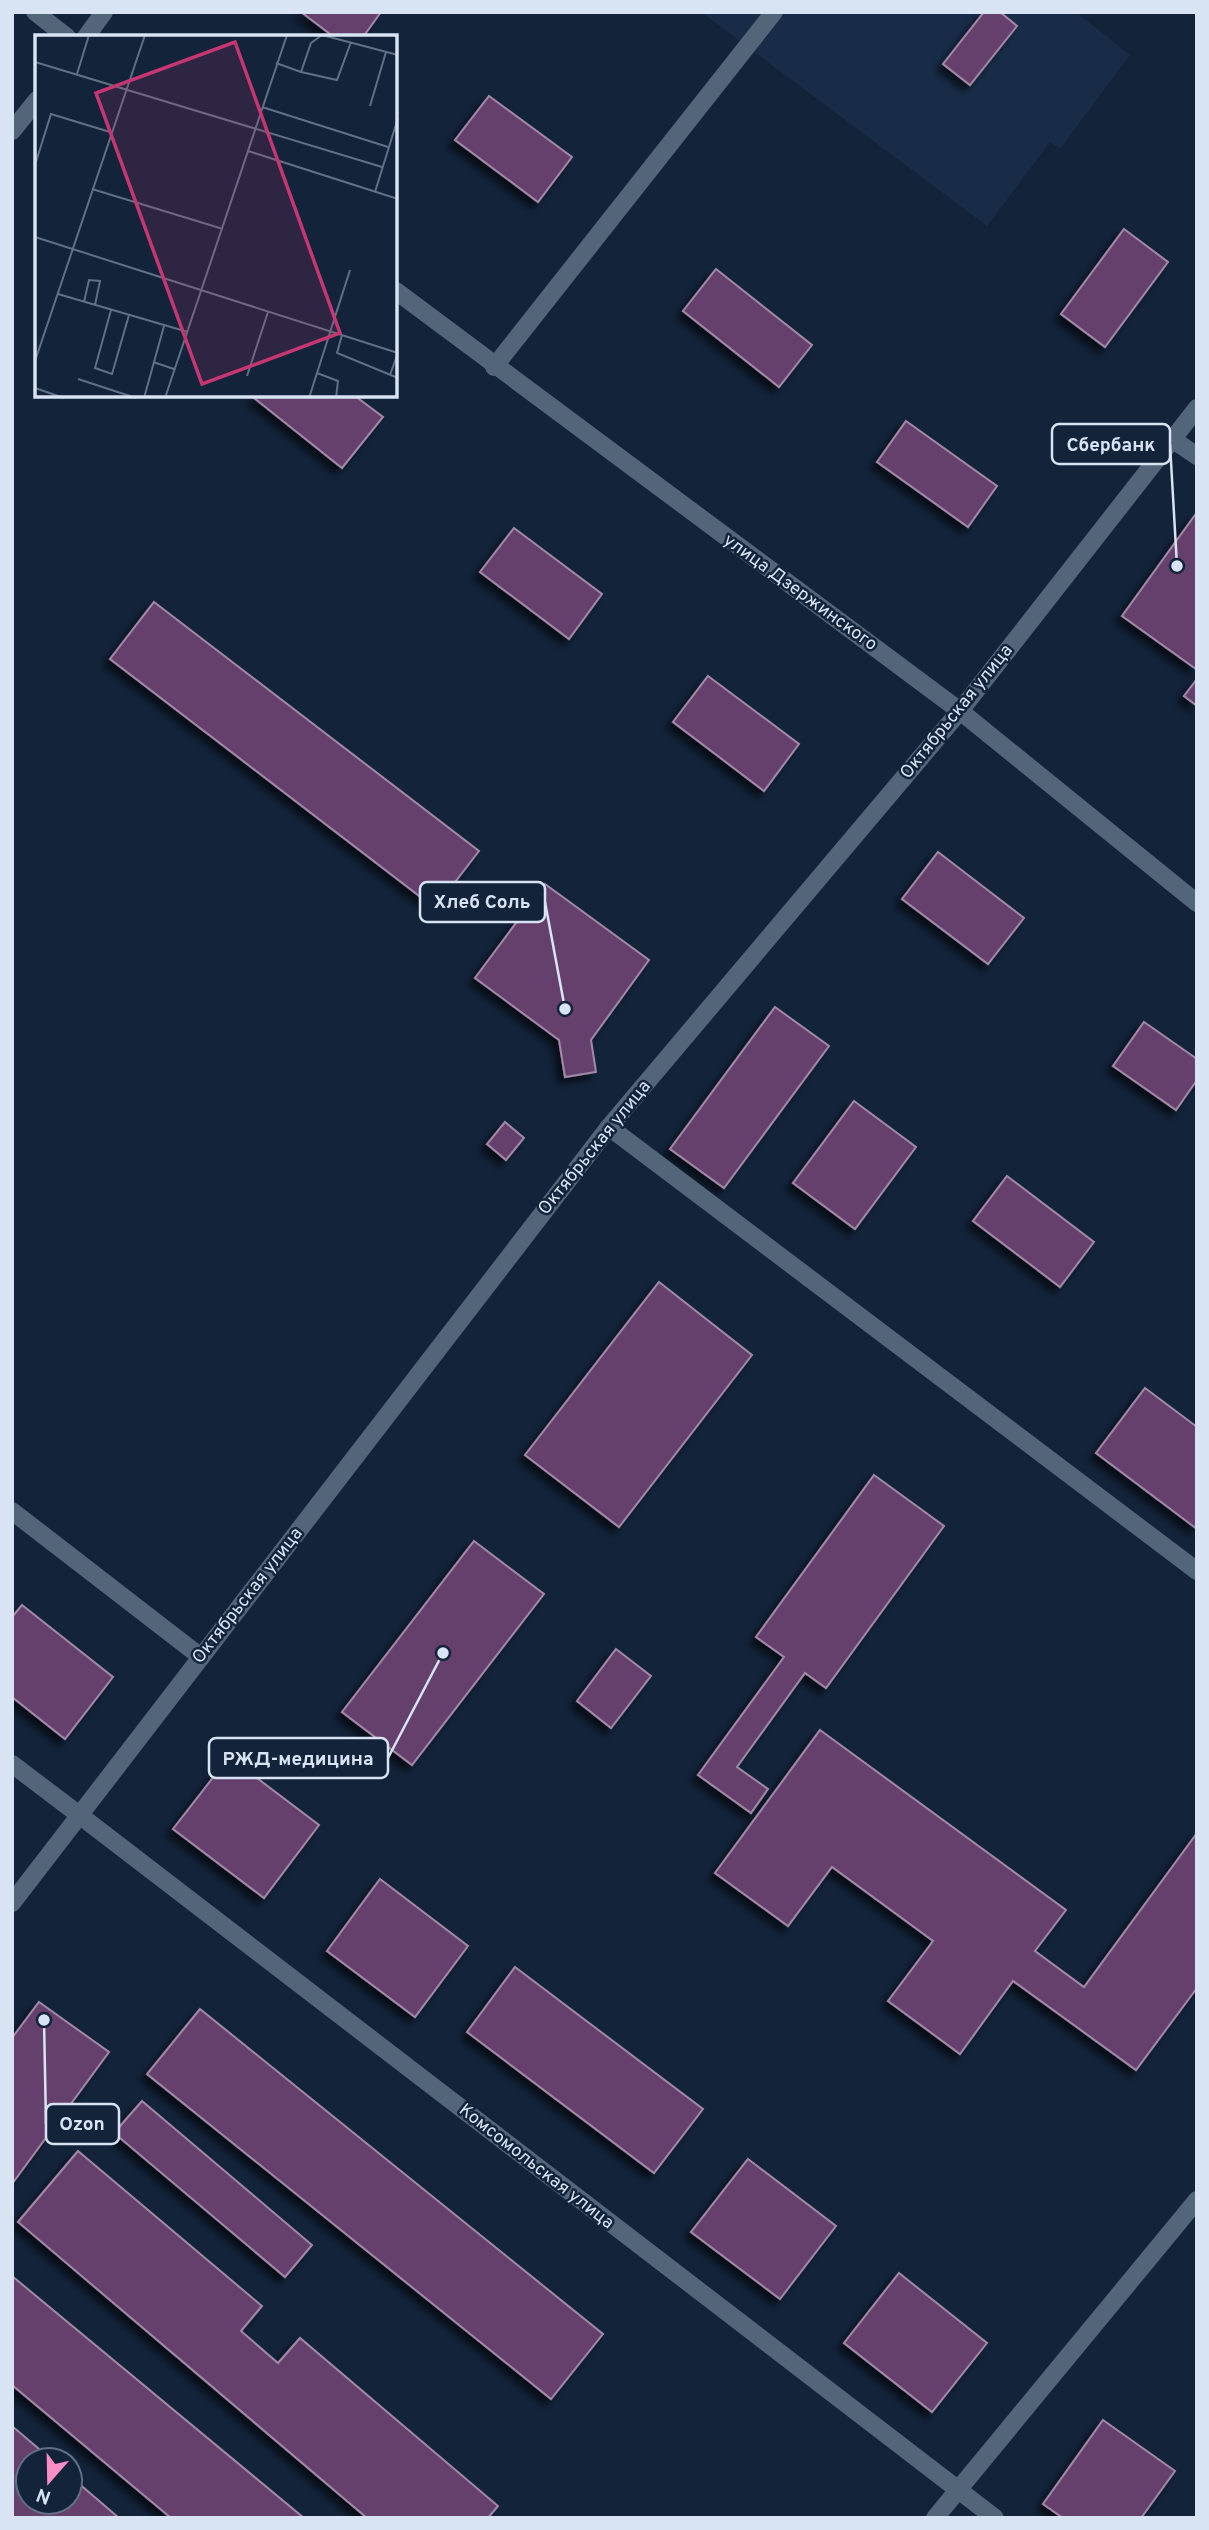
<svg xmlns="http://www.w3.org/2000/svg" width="1209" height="2530" viewBox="0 0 1209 2530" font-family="Overpass,sans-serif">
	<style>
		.built { fill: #182c48 }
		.building { fill: #66406d; stroke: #a289a6; stroke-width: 2; filter: url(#shadow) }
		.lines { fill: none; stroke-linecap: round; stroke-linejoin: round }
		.service { stroke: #526579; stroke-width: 18 }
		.minor { stroke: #526579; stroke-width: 18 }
		.tertiary { stroke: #526579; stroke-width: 18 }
		.labels { text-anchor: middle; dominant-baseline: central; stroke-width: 5; stroke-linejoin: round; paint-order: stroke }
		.street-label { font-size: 18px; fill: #d8e3f3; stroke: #13233a }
		.inset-road { fill: none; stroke: #627084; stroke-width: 2 }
		.view { fill: #c53672; fill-opacity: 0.15; stroke: #c53672; stroke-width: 3.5 }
		.inset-edge { fill: none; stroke: #d8e3f3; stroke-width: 3.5 }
		.leader { fill: none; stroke: #d8e3f3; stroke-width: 2.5 }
		.callout-dot { fill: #d8e3f3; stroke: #13233a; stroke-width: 2.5 }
		.callout { fill: #13233a; stroke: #d8e3f3; stroke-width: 2.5 }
		.callout-label { font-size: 19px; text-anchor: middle; font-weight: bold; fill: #d8e3f3 }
	</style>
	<defs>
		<filter id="shadow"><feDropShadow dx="-6" dy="6" stdDeviation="3.5" flood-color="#0009"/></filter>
	</defs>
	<rect width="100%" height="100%" fill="#13233a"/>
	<path class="built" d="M 701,12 L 1076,12 L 1130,55 L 1060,149 L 1050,142 L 987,226 Z"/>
	<g class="building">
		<path d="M 301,12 L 381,12 L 363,37 L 334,37 Z"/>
		<path d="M 984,12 L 1000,12 L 1017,26 L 970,85 L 943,64 Z"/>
		<path d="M 489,96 L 572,157 L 538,202 L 455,140 Z"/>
		<path d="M 1124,229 L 1168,262 L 1105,347 L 1061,314 Z"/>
		<path d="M 716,269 L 812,345 L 779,387 L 683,311 Z"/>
		<path d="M 256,396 L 355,396 L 383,417 L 342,468 L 254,398 Z"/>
		<path d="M 906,421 L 997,486 L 968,527 L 877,462 Z"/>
		<path d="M 1195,515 L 1197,516 L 1196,669 L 1122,616 Z"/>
		<path d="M 514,528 L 602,594 L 569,639 L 480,572 Z"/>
		<path d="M 154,602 L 479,851 L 435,908 L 110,659 Z"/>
		<path d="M 708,676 L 799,744 L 764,791 L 673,722 Z"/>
		<path d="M 1197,679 L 1197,706 L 1184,696 Z"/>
		<path d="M 938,852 L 1024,918 L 988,964 L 902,899 Z"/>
		<path d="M 545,884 L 649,960 L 591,1040 L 596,1072 L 565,1077 L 559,1040 L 475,978 Z"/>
		<path d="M 775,1007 L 829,1046 L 724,1188 L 670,1149 Z"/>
		<path d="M 1144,1022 L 1197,1059 L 1197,1080 L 1176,1110 L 1113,1066 Z"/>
		<path d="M 854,1101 L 916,1147 L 855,1229 L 793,1183 Z"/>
		<path d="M 505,1122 L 524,1138 L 506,1160 L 487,1144 Z"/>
		<path d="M 1007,1176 L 1094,1242 L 1060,1287 L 973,1221 Z"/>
		<path d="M 659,1282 L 752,1355 L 619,1527 L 525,1455 Z"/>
		<path d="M 1145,1388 L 1197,1427 L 1197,1529 L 1096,1453 Z"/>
		<path d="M 874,1475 L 944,1526 L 826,1688 L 805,1673 L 737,1767 L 768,1789 L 751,1813 L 698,1775 L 784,1657 L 756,1637 Z"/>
		<path d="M 474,1541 L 544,1594 L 412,1765 L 342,1712 Z"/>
		<path d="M 22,1605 L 113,1677 L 65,1739 L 12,1697 L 12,1617 Z"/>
		<path d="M 616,1649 L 651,1676 L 611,1728 L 577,1701 Z"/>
		<path d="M 820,1730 L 1066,1910 L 1035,1951 L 1084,1987 L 1197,1833 L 1197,1988 L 1136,2070 L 1013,1981 L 960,2054 L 888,2001 L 933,1941 L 832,1867 L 788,1926 L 715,1873 Z"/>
		<path d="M 229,1757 L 319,1825 L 264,1898 L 173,1829 Z"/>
		<path d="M 380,1879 L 468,1946 L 415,2017 L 327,1951 Z"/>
		<path d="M 515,1967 L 703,2109 L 654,2173 L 467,2032 Z"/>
		<path d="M 39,2002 L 109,2052 L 12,2184 L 12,2038 Z"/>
		<path d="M 200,2009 L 603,2334 L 551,2399 L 147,2074 Z"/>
		<path d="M 142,2101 L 312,2245 L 285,2277 L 114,2133 Z"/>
		<path d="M 78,2151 L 262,2306 L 241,2331 L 278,2363 L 300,2338 L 498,2506 L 488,2518 L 367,2518 L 18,2222 Z"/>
		<path d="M 748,2159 L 836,2226 L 780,2299 L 691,2232 Z"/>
		<path d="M 899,2273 L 987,2343 L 932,2412 L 844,2343 Z"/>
		<path d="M 12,2276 L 304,2518 L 171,2518 L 12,2385 Z"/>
		<path d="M 1103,2420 L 1175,2471 L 1141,2518 L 1063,2518 L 1043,2504 Z"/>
		<path d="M 12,2426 L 52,2460 L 28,2460 L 28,2502 L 70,2502 L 70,2476 L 119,2518 L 12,2518 Z"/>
	</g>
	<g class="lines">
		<g class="service">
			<path d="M 494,367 L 774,12"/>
			<path d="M 1172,439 L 1197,456"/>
			<path d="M 609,1127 L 1197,1571"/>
			<path d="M 12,1764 L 78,1814"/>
		</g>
		<g class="minor">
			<path d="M 86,37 L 104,12"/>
			<path d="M 12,131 L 37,100"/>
			<path d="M 12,1511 L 201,1657"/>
			<path d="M 78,1814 L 995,2518"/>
			<path d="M 12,1903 L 609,1127 L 960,711 L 1197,408"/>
			<path d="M 935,2518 L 1197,2200"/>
		</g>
		<g class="tertiary">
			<path d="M 35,12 L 67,37"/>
			<path d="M 396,291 L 960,711 L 1197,903"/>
		</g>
	</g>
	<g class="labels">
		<g class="street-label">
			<text transform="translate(800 593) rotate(36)">улица Дзержинского</text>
			<text transform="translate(957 712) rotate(-51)">Октябрьская улица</text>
			<text transform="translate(595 1148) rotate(-51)">Октябрьская улица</text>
			<text transform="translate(248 1596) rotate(-52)">Октябрьская улица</text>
			<text transform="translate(536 2167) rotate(38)">Комсомольская улица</text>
		</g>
	</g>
	<g transform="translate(35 35)">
		<rect width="362" height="362" fill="#13233a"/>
		<path class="inset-road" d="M 287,0 L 276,8 L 266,37 L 302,45 L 316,7M 287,0 L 363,20M 0,27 L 347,132M 241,28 L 266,37M 42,39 L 54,0M 335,71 L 351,17M 227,72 L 353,112M 213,116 L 363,164M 0,130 L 16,79 L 75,97M 57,154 L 188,194M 340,157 L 363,83M 0,202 L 363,318M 23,259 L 153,297M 49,267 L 54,245 L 65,246 L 60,270M 76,275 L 60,333 L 77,339 L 94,280M 307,300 L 302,318 L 363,343M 0,326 L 110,0M 118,327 L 139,334M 282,338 L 303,346 L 301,363M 355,340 L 363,318M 212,341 L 233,277M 43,344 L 101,363M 0,353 L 29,363M 109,363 L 129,291M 130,363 L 252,0M 274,363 L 315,235"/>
		<path class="view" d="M 200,7 L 305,298 L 167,349 L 61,58 Z"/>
		<rect width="362" height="362" class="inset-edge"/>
	</g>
	<path class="leader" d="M1177 566L1170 444M565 1009L545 902M443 1653L388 1758M44 2020L46 2124"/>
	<g class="callout-dot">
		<circle cx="1177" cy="566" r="7"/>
		<circle cx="565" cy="1009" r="7"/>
		<circle cx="443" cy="1653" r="7"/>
		<circle cx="44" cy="2020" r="7"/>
	</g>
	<g class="callout">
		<rect x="1052" y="424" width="118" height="40" rx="7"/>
		<rect x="420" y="882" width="125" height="40" rx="7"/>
		<rect x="209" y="1738" width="179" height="40" rx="7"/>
		<rect x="46" y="2104" width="73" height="40" rx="7"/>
	</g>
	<g class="callout-label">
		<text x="1111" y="451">Сбербанк</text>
		<text x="482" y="908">Хлеб Соль</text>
		<text x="298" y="1765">РЖД-медицина</text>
		<text x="82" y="2130">Ozon</text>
	</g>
	<rect width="1209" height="2530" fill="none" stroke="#d8e3f3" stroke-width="28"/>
	<g transform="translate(49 2481) rotate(200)"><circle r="33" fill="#13233a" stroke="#627084" stroke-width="2"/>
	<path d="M0-5L12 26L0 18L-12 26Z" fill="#fb8fc5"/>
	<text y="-10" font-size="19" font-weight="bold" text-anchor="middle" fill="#d8e3f3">N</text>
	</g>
</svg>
